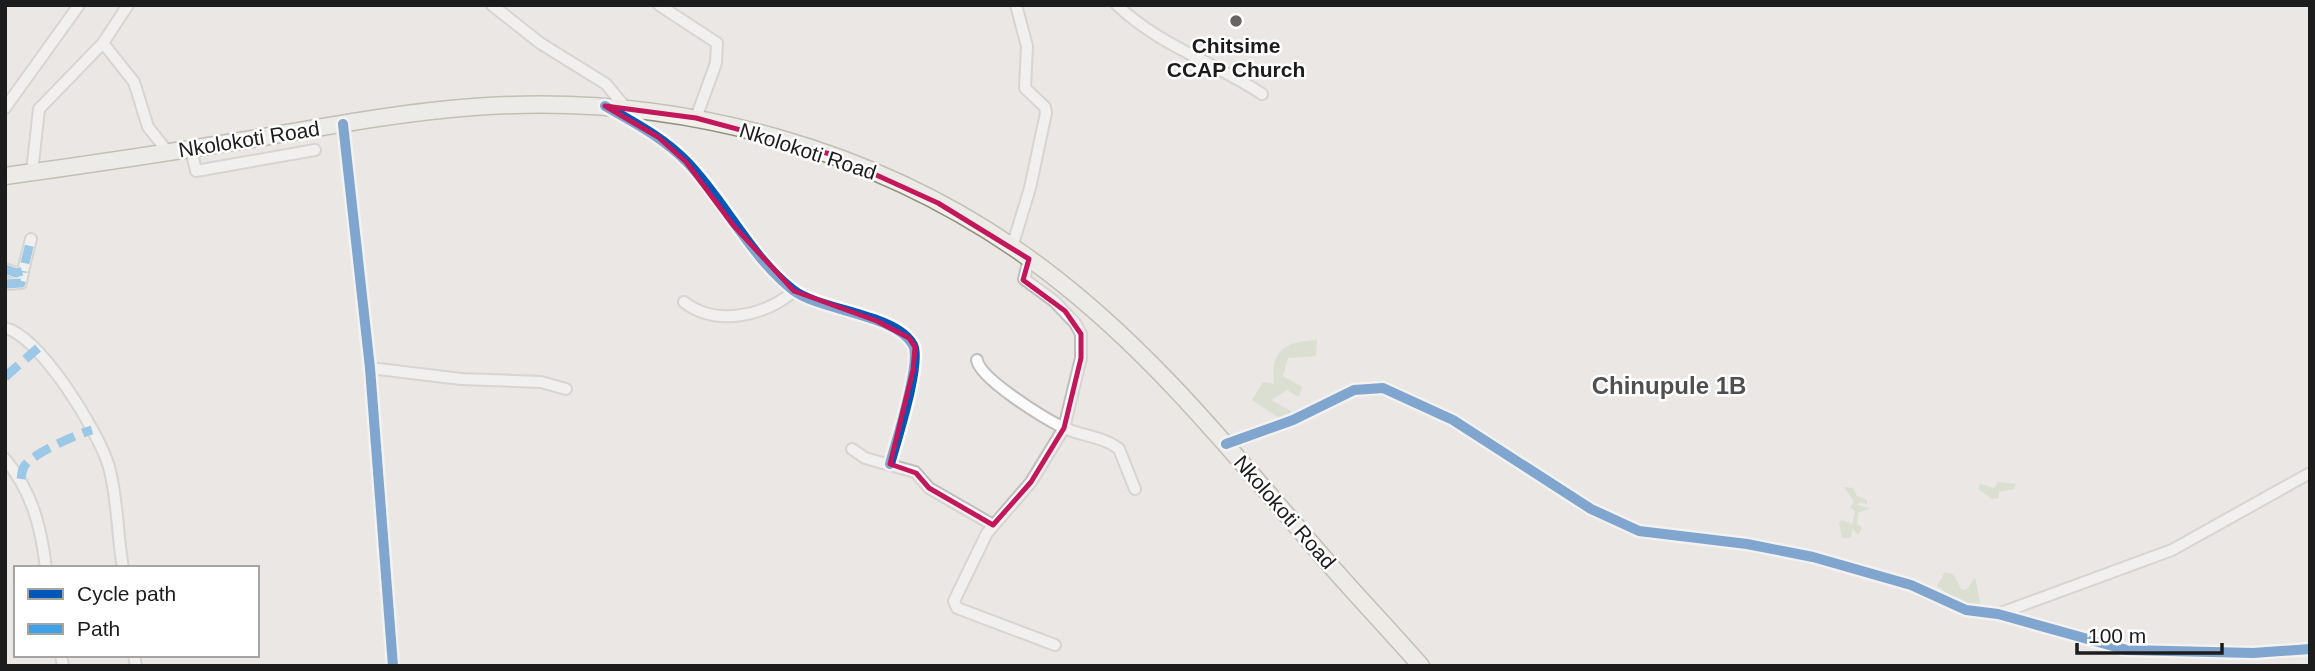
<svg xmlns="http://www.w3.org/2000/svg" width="2315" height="671" viewBox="0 0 2315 671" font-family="Helvetica,sans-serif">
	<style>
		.forest { fill: #c7d5bc }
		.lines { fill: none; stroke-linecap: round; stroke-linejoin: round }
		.minor-casing { stroke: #c0bebd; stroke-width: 14 }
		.secondary-casing { stroke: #91907f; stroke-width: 19 }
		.minor { stroke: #fcfbfb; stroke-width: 10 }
		.secondary { stroke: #f1f0ea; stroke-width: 16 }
		.quiet { stroke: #3da2ea; stroke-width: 9; stroke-dasharray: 18 9; stroke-linecap: butt }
		.cycleway-casing { stroke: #fff; stroke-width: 15 }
		.cycleway { stroke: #0057b8; stroke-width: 10 }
		.marked { fill: none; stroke: #c2185b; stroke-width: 5; stroke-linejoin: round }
		.poi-dot { fill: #646362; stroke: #fff; stroke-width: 2.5 }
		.labels { text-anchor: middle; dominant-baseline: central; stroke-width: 5; stroke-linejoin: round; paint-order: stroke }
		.poi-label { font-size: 21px; font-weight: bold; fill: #1c1c1c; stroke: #fff }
		.street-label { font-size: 21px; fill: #1c1c1c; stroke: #fff }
		.quarter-label { font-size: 24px; font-weight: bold; fill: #4f4f4f; stroke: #fff }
	</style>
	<rect width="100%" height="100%" fill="#eae7e4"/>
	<g class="forest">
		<path d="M 1317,340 L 1316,356 L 1288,358 L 1283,376 L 1302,387 L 1299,397 L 1287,390 L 1271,400 L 1291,411 L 1284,421 L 1252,400 L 1263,382 L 1274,384 C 1270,349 1286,342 1317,340 Z"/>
		<path d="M 1998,482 L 2016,484 L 2014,489 L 1999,492 L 1999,498 L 1992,499 L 1978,489 L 1980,484 L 1994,488 Z"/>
		<path d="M 1844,487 L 1853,488 L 1857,496 L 1867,500 L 1867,504 L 1859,502 L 1857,505 L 1870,508 L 1858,513 L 1857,524 L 1862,528 L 1858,535 L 1852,528 L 1851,538 L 1842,538 L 1839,522 L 1842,520 L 1852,524 L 1855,511 L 1850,507 L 1854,501 Z"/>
		<path d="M 1945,572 L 1953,574 L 1962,590 L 1967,589 L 1975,577 L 1981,609 L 1950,603 L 1952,597 L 1937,586 Z"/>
	</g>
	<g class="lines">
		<g class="minor-casing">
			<g id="minor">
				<path d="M 492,5 L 540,43 L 606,84 L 625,107"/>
				<path d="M 659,5 L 717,43 L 716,63 L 696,118"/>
				<path d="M 1117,5 C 1160,46 1214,62 1262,94"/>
				<path d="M 103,43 L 134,82 L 148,127 L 168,152"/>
				<path d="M 5,108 L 79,5"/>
				<path d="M 614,111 C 641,126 666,140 688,163 C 725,203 750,254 793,290 C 820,312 896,313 913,345 C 922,362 896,442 890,464"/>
				<path d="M 343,124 L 370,368 L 393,666"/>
				<path d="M 191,149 L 196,171 L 315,150"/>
				<path d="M 32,172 L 39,109 L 103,43 L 128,5"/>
				<path d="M 1012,247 L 1030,188 L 1046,113 L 1045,107 L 1025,88 L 1027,46 L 1016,5"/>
				<path d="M 1029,259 L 1024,279 L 1054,301 L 1075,323 L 1081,334 L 1081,358 L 1064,428 L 1031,482 L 987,533 L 954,601 L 957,608 L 1055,645"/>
				<path d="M 5,269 L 16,273 L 23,271 L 31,239"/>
				<path d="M 5,284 L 21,283 L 23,271"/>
				<path d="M 684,302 C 716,327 765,316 794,291"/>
				<path d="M 5,328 C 40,336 99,432 109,467 C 118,499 117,535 123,568"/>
				<path d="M 977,360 C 980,379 1044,418 1062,427 C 1080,436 1103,436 1119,449 L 1135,489"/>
				<path d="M 370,368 L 461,379 L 541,382 L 566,389"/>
				<path d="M 1226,444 L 1293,420 L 1354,390 L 1383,388 L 1453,420 L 1591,509 L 1639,531 L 1747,544 L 1813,557 L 1911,585 L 1966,610 L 1998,614 L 2127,650 L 2253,653 L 2310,649"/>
				<path d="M 852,449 L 865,458 L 915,472 L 929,488 L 993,525"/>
				<path d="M 5,459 C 32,491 41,527 46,568"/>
				<path d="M 1998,614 L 2172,550 L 2310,473"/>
				<path d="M 61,655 L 63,666"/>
				<path d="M 134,655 L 136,666"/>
			</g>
		</g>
		<g class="secondary-casing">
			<path id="secondary" d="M 5,176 C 92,164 178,151 264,137 C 334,125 404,112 474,107 C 679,92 888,149 1050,274 C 1153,353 1233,453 1317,550 C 1351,590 1387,627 1421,666"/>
		</g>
		<use href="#minor" class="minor"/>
		<use href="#secondary" class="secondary"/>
		<g class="quiet">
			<path d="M 5,269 L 16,273 L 23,271 L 31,239"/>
			<path d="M 5,284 L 21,283 L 23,271"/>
			<path d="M 5,377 L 38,348"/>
			<path d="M 21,479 C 22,473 22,467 27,463 C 37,452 77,434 92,430"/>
		</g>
		<g class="cycleway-casing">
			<g id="cycleway">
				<path d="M 605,106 C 635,123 664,138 688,163 C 726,203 750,256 793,290 C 820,311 897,314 913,345 C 922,362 896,442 890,464"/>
				<path d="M 343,124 L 370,368 L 393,666"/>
				<path d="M 1226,444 L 1293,420 L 1354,390 L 1383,388 L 1453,420 L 1591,509 L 1639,531 L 1747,544 L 1813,557 L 1911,585 L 1966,610 L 1998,614 L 2127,650 L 2253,653 L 2310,649"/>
			</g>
		</g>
		<use href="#cycleway" class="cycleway"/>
	</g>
	<path d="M0 0H2315V671H0ZM 605,106 L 696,118 L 830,154 L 938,203 L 1029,259 L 1023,280 L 1065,311 L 1081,334 L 1081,358 L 1064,428 L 1031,482 L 993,525 L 929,488 L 916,473 L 890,464 L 913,370 L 915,347 L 909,338 L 877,321 L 794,291 L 733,225 L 686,162 L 658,137 Z" fill="#eae7e4" fill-opacity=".55" fill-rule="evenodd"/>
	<path class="marked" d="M 605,106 L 696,118 L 830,154 L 938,203 L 1029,259 L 1023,280 L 1065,311 L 1081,334 L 1081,358 L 1064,428 L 1031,482 L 993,525 L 929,488 L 916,473 L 890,464 L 913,370 L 915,347 L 909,338 L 877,321 L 794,291 L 733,225 L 686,162 L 658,137 Z"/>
	<circle class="poi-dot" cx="1236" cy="21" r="7"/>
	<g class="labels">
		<g class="poi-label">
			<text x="1236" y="45">Chitsime<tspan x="1236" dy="24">CCAP Church</tspan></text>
		</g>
		<g class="street-label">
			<text transform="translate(249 139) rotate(-9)">Nkolokoti Road</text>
			<text transform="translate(808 151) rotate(18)">Nkolokoti Road</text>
			<text transform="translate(1285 512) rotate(49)">Nkolokoti Road</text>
		</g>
		<g class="quarter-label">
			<text x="1669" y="385">Chinupule 1B</text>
		</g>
	</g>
	<rect width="2315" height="671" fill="none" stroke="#1c1c1c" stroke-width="14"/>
	<rect x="14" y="566" width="245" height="91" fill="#ffffff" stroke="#a4a4a4" stroke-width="2"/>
	<rect x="28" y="589" width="35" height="10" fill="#0057b8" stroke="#a4a4a4" stroke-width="2"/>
	<text x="77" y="601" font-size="21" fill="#1c1c1c">Cycle path</text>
	<rect x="28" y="624" width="35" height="10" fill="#3da2ea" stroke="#a4a4a4" stroke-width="2"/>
	<text x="77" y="636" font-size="21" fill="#1c1c1c">Path</text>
	<path d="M2077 643v10h145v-10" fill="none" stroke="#1c1c1c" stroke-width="3.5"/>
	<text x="2088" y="643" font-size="21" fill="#1c1c1c" stroke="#ffffff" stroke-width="5" paint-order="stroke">100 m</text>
</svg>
